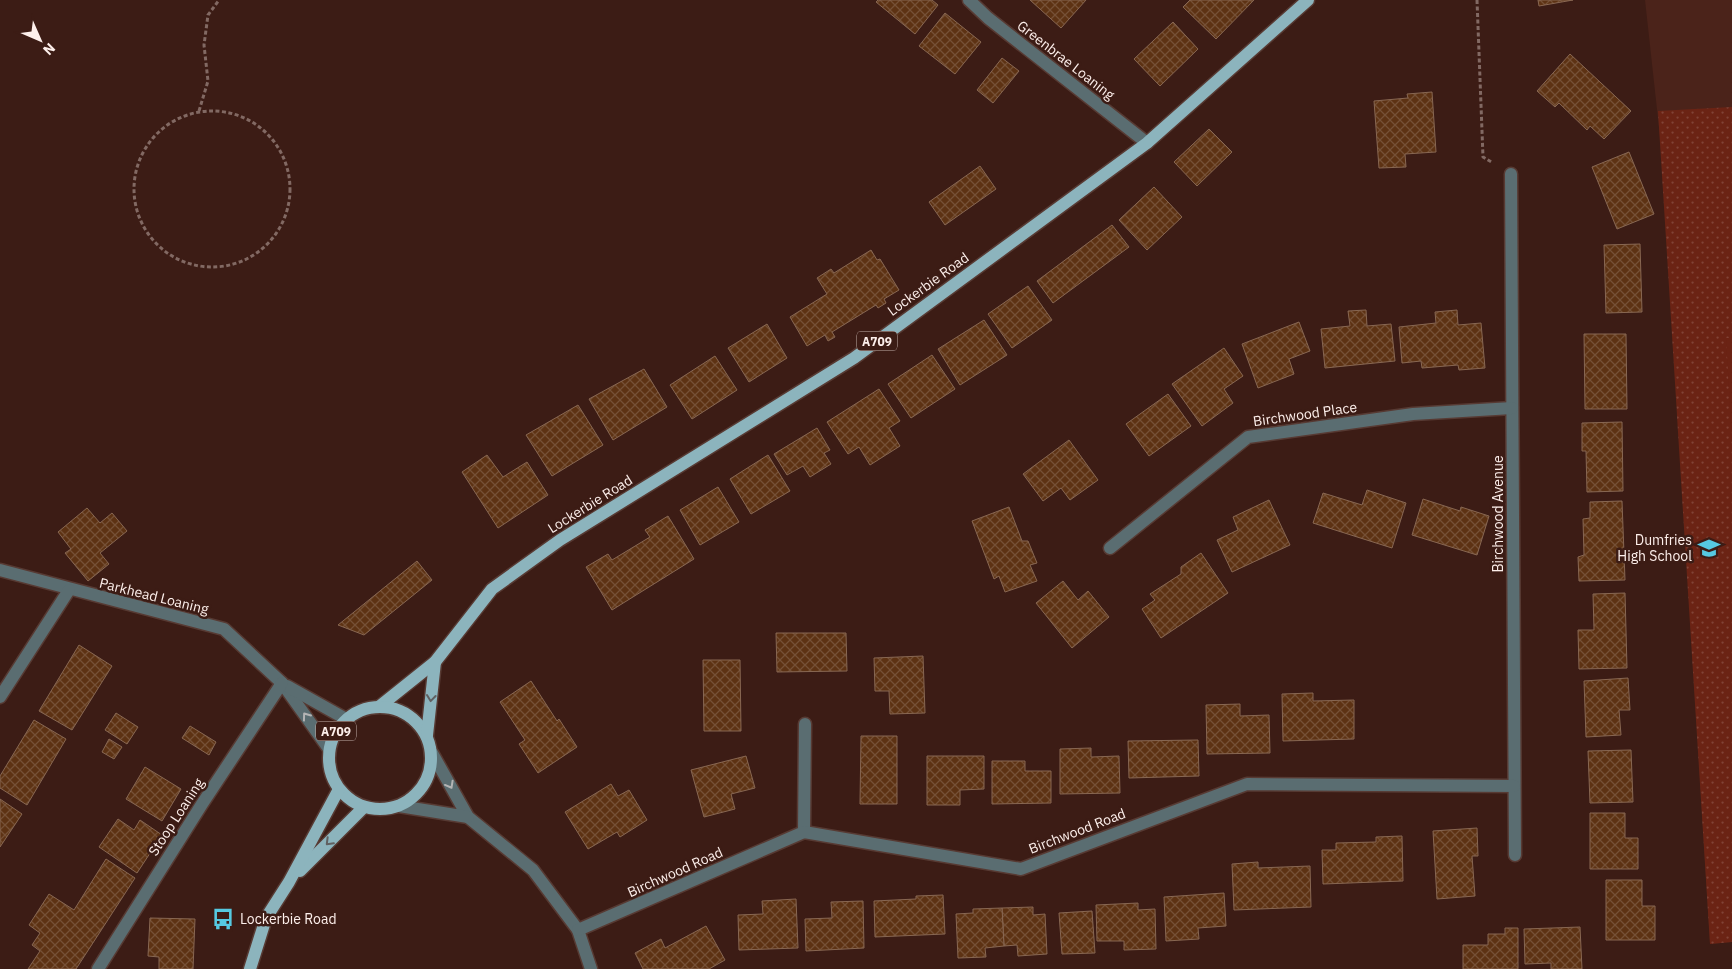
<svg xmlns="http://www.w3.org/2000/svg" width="1732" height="969" viewBox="0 0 1732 969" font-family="'IBM Plex Sans',sans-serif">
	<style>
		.built { fill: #4b231a }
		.grass { fill: url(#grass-dots) }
		.pitch { fill: #6b2314 }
		.building { fill: url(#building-cross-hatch); stroke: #886752 }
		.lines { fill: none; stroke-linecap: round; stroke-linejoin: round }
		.minor-casing { stroke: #573a33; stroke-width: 15 }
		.major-casing { stroke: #573a33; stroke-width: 15 }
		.path { stroke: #826963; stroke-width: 3; stroke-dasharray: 4 2.5; stroke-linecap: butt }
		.minor { stroke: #5a6d71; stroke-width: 12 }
		.major { stroke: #8cb4bd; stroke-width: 12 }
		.oneway { stroke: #606061 }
		.oneway2 { stroke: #b4b4b4 }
		.labels { text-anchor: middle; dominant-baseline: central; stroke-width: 5; stroke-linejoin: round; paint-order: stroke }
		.shield { fill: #3c1c15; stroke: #c3b0ab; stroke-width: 1 }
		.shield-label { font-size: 12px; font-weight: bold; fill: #fdefeb }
		.street-label { font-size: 14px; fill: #fdefeb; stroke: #3c1c15 }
		.poi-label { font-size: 14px; fill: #fdefeb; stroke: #3c1c15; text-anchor: end }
	</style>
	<defs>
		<pattern id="grass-dots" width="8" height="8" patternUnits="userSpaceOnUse" patternTransform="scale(1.25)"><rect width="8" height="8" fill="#6b2314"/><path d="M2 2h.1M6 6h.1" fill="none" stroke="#814336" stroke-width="1.8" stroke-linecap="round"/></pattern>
		<pattern id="building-cross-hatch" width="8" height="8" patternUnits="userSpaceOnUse" patternTransform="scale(1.25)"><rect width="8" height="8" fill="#5d3213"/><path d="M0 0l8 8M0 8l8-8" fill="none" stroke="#755036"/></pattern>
	</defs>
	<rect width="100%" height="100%" fill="#3c1c15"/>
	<path class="built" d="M 1645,0 L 1732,0 L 1732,942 L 1710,944 L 1662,155 Z"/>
	<path class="grass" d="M 1732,107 L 1732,942 L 1710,944 L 1658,111 Z"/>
	<path class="pitch" d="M 1726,338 L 1732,338 L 1732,441 Z"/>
	<g class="building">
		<path d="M 878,0 L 932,0 L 938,5 L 915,34 L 876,2 Z"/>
		<path d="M 1030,0 L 1086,0 L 1061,28 Z"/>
		<path d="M 1190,0 L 1254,0 L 1216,39 L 1183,7 Z"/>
		<path d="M 1538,0 L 1573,0 L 1539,6 Z"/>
		<path d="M 945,13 L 981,42 L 955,74 L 919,46 Z"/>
		<path d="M 1173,22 L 1198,49 L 1160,86 L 1134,59 Z"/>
		<path d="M 1570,54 L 1631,111 L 1604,139 L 1590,126 L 1587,130 L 1559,103 L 1555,107 L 1537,91 Z"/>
		<path d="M 1002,58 L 1019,71 L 993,103 L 977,90 Z"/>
		<path d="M 1432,92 L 1436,152 L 1405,154 L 1406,167 L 1379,168 L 1374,101 L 1408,98 L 1407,94 Z"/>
		<path d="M 1209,129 L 1232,152 L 1197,186 L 1174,162 Z"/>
		<path d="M 1629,152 L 1654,214 L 1617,229 L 1592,167 Z"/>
		<path d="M 980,166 L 996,189 L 945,225 L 929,202 Z"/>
		<path d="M 1154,187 L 1182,217 L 1147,250 L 1119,220 Z"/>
		<path d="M 1112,225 L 1129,247 L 1053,303 L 1037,281 Z"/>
		<path d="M 1640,244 L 1642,312 L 1606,313 L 1604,245 Z"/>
		<path d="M 871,250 L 877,260 L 880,259 L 899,290 L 884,299 L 886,303 L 878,308 L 876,305 L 832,332 L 835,337 L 828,341 L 825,335 L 807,346 L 790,317 L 827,294 L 817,278 L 831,269 L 834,273 Z"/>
		<path d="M 1028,286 L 1052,320 L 1012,348 L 988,314 Z"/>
		<path d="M 1366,310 L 1367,326 L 1391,324 L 1395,361 L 1325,368 L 1321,329 L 1350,326 L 1348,311 Z"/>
		<path d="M 1457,310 L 1458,325 L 1481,323 L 1485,368 L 1459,370 L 1458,365 L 1422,368 L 1421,361 L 1402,363 L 1399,327 L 1436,323 L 1435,312 Z"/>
		<path d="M 984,320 L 1007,355 L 960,385 L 938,349 Z"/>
		<path d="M 1299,322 L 1310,351 L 1289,359 L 1294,374 L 1258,388 L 1242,344 Z"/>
		<path d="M 767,324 L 787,358 L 749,382 L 728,348 Z"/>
		<path d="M 1584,334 L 1626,334 L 1627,409 L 1585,409 Z"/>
		<path d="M 1224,348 L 1243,376 L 1224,389 L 1233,403 L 1202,426 L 1172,384 Z"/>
		<path d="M 932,355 L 955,389 L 911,418 L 888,384 Z"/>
		<path d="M 715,356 L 737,390 L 692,419 L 670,385 Z"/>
		<path d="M 644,369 L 667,407 L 613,440 L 589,399 Z"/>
		<path d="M 879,389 L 900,421 L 889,428 L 900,446 L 870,465 L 859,447 L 848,454 L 827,422 Z"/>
		<path d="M 1168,394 L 1191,426 L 1149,456 L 1126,424 Z"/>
		<path d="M 578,405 L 603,445 L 552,476 L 526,435 Z"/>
		<path d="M 1622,422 L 1623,491 L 1587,492 L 1586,451 L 1582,451 L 1582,423 Z"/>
		<path d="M 817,428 L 830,450 L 824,453 L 831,464 L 810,477 L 803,466 L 787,475 L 774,454 Z"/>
		<path d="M 1069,440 L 1098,480 L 1070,500 L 1061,488 L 1043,501 L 1023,474 Z"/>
		<path d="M 487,455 L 503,477 L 527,462 L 548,495 L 498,528 L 462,472 Z"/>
		<path d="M 768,455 L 790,491 L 751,514 L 730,479 Z"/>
		<path d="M 718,487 L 739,522 L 700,545 L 680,510 Z"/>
		<path d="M 1367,490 L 1406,503 L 1392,548 L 1313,523 L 1323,493 L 1362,505 Z"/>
		<path d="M 1423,499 L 1460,511 L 1461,507 L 1489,516 L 1477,555 L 1412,535 Z"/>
		<path d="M 1269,500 L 1290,545 L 1232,572 L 1217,540 L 1238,530 L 1233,517 Z"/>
		<path d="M 1622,501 L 1625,580 L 1579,581 L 1578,557 L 1584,555 L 1583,519 L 1590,518 L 1590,502 Z"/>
		<path d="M 1009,507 L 1022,541 L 1028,541 L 1037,563 L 1030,565 L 1037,581 L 1005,592 L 999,576 L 994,579 L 972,521 Z"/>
		<path d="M 87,508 L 100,523 L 112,513 L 127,531 L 100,553 L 109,564 L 88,581 L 65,553 L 71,549 L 58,532 Z"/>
		<path d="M 668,516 L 694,559 L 612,610 L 586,567 L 608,554 L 612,560 L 650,537 L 645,530 Z"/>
		<path d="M 1201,553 L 1228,593 L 1161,638 L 1142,609 L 1155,600 L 1150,594 L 1181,574 L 1181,567 Z"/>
		<path d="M 417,561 L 432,580 L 364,635 L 338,625 Z"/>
		<path d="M 1063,581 L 1078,600 L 1088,591 L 1109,617 L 1072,648 L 1036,603 Z"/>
		<path d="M 1625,593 L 1627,668 L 1579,669 L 1578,630 L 1594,630 L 1593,594 Z"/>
		<path d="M 776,633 L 846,633 L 847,671 L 777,672 Z"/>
		<path d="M 79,645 L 112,666 L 72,730 L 39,711 Z"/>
		<path d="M 923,656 L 925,713 L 890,714 L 889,691 L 875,691 L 874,658 Z"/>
		<path d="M 703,660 L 740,660 L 741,731 L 704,731 Z"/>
		<path d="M 1628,678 L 1630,710 L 1619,710 L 1621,735 L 1586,737 L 1584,681 Z"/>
		<path d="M 531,681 L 557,721 L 559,719 L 577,747 L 538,773 L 519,744 L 525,740 L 500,702 Z"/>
		<path d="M 1313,693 L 1313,701 L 1354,700 L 1354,739 L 1283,741 L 1282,694 Z"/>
		<path d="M 1240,704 L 1240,716 L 1269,715 L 1270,753 L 1207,754 L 1206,705 Z"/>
		<path d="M 116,713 L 138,727 L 127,744 L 105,730 Z"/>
		<path d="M 34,720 L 66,739 L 27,805 L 0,788 L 0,776 Z"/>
		<path d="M 190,726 L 216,742 L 209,755 L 182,738 Z"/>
		<path d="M 861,736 L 897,736 L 897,804 L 860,804 Z"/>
		<path d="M 109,739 L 122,747 L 114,759 L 102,752 Z"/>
		<path d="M 1198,740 L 1199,776 L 1129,778 L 1128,741 Z"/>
		<path d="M 1091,748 L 1091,757 L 1119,756 L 1120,793 L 1060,794 L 1060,749 Z"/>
		<path d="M 1631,750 L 1633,802 L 1590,803 L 1588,751 Z"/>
		<path d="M 746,756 L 755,788 L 731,794 L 735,809 L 704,817 L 691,770 Z"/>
		<path d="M 927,756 L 984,756 L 984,789 L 960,790 L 960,805 L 927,805 Z"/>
		<path d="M 992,761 L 1025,761 L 1025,771 L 1051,771 L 1051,803 L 992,804 Z"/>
		<path d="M 145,767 L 181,789 L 162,821 L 126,799 Z"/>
		<path d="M 611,784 L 618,796 L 629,790 L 647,820 L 620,837 L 617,832 L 588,849 L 565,812 Z"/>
		<path d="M 0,799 L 22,814 L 0,847 Z"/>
		<path d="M 1590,813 L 1625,813 L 1625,838 L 1638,838 L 1638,869 L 1590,869 Z"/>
		<path d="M 118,819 L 134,830 L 140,820 L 162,835 L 137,873 L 99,847 Z"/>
		<path d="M 1477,828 L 1478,856 L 1472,856 L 1475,896 L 1437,899 L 1433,831 Z"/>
		<path d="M 1402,836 L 1403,881 L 1323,884 L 1322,850 L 1336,850 L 1336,843 L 1376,842 L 1376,837 Z"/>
		<path d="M 106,859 L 135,878 L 76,969 L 28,969 L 40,951 L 32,945 L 40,933 L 29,925 L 49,894 L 74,910 Z"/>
		<path d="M 1258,862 L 1258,868 L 1310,866 L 1311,907 L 1234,910 L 1232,864 Z"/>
		<path d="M 1606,880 L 1642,880 L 1642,906 L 1655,906 L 1655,940 L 1606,940 Z"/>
		<path d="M 1224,893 L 1226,926 L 1198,928 L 1199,939 L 1166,941 L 1164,897 Z"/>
		<path d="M 943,895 L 945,934 L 875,937 L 874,901 L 916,899 L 916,896 Z"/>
		<path d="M 796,899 L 798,948 L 739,950 L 738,915 L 763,914 L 762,901 Z"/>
		<path d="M 863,901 L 864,948 L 806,951 L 805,919 L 832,918 L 831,902 Z"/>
		<path d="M 1138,903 L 1138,910 L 1155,909 L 1156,949 L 1124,950 L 1124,941 L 1097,941 L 1096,905 Z"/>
		<path d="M 1033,907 L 1033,915 L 1045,914 L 1047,954 L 1018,956 L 1017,945 L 1004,946 L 1002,908 Z"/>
		<path d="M 1002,908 L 1004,946 L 985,948 L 986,957 L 958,958 L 956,914 L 973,913 L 973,909 Z"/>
		<path d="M 1092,911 L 1095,953 L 1062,954 L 1059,913 Z"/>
		<path d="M 150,918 L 195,919 L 193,969 L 159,969 L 159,957 L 148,956 Z"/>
		<path d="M 706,926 L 725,960 L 709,969 L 643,969 L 635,953 L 661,939 L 665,948 Z"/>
		<path d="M 1580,927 L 1582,969 L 1551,969 L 1551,963 L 1525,964 L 1524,929 Z"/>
		<path d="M 1505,928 L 1518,928 L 1518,969 L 1463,969 L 1463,945 L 1488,945 L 1488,934 L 1505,934 Z"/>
	</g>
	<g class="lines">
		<g class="minor-casing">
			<g id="minor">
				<path d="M 969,0 L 988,18 L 1147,143"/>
				<path d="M 1511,174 L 1515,855"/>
				<path d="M 1110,548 L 1248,437 L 1413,414 L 1512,408"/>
				<path d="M 0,570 L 224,629 L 282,683 L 329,749"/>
				<path d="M 287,686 L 346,719"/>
				<path d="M 0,697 L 69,590"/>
				<path d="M 432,753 L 468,817 L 533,870 L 578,930 L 591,969"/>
				<path d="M 399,806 L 468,817"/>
				<path d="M 804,832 L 805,724"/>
				<path d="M 578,930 L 804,832 L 1021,869 L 1247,784 L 1514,786"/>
				<path d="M 98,969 L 202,804 L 282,683"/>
			</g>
		</g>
		<g class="major-casing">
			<g id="major">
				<path d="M 380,706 L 435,662 L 492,589 L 560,540 L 854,358 L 1147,143 L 1308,0"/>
				<circle cx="380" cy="758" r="51"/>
				<path d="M 427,735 L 435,662"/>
				<path d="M 300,871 L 364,807"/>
				<path d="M 250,969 L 266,918 L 289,882 L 339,789"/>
			</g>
		</g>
		<g class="path">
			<path d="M 1477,0 L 1483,157 L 1493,163"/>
			<circle cx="212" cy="189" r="78"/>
			<path d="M 199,111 L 208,81 L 204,45 L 208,15 L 219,0"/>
		</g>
		<use href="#minor" class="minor"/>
		<use href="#major" class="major"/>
	</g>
	<defs><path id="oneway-chevron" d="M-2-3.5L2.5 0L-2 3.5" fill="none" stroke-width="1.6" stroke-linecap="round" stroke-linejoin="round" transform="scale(1.25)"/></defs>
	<g class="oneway">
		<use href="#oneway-chevron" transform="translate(431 698) rotate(97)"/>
		<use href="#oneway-chevron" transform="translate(329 842) rotate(135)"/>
	</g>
	<g class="oneway2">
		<use href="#oneway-chevron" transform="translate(306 716) rotate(-126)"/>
		<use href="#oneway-chevron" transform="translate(450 785) rotate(61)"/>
	</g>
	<defs>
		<g id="school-bare" transform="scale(1.725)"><path d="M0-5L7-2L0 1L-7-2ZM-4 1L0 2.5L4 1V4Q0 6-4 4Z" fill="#56c9e1" stroke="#3c1c15" stroke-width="2.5" paint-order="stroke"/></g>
		<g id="bus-bare" transform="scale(1.725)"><path d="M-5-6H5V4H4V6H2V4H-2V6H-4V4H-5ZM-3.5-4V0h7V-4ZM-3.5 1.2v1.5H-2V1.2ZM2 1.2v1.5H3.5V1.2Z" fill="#56c9e1" stroke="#3c1c15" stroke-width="2.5" paint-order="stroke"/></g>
	</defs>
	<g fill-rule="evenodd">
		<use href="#school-bare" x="1709" y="548"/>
		<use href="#bus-bare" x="223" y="919"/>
	</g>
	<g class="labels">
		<g class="shield">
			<rect x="857" y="331.5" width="40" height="19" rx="4"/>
			<rect x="316" y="721.5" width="40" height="19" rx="4"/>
		</g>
		<g class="shield-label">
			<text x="877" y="341">A709</text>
			<text x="336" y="731">A709</text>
		</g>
		<g class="street-label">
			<text transform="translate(1066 60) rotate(38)">Greenbrae Loaning</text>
			<text transform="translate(928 284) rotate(-36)">Lockerbie Road</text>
			<text transform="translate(1305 414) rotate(-8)">Birchwood Place</text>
			<text transform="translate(590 504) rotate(-32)">Lockerbie Road</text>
			<text transform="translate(1498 514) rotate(-90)">Birchwood Avenue</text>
			<text transform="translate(154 596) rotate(14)">Parkhead Loaning</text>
			<text transform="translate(176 817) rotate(-57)">Stoop Loaning</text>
			<text transform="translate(1077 831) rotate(-21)">Birchwood Road</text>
			<text transform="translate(675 872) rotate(-24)">Birchwood Road</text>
		</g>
		<g class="poi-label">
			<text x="1692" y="540">Dumfries<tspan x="1692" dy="16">High School</tspan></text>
			<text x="240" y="919" text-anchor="start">Lockerbie Road</text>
		</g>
	</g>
	<g transform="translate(40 40) rotate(135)" stroke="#3c1c15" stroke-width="4" paint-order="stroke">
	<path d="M0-4L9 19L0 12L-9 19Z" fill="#fdefeb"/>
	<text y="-8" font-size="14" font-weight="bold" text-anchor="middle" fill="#fdefeb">N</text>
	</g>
</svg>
